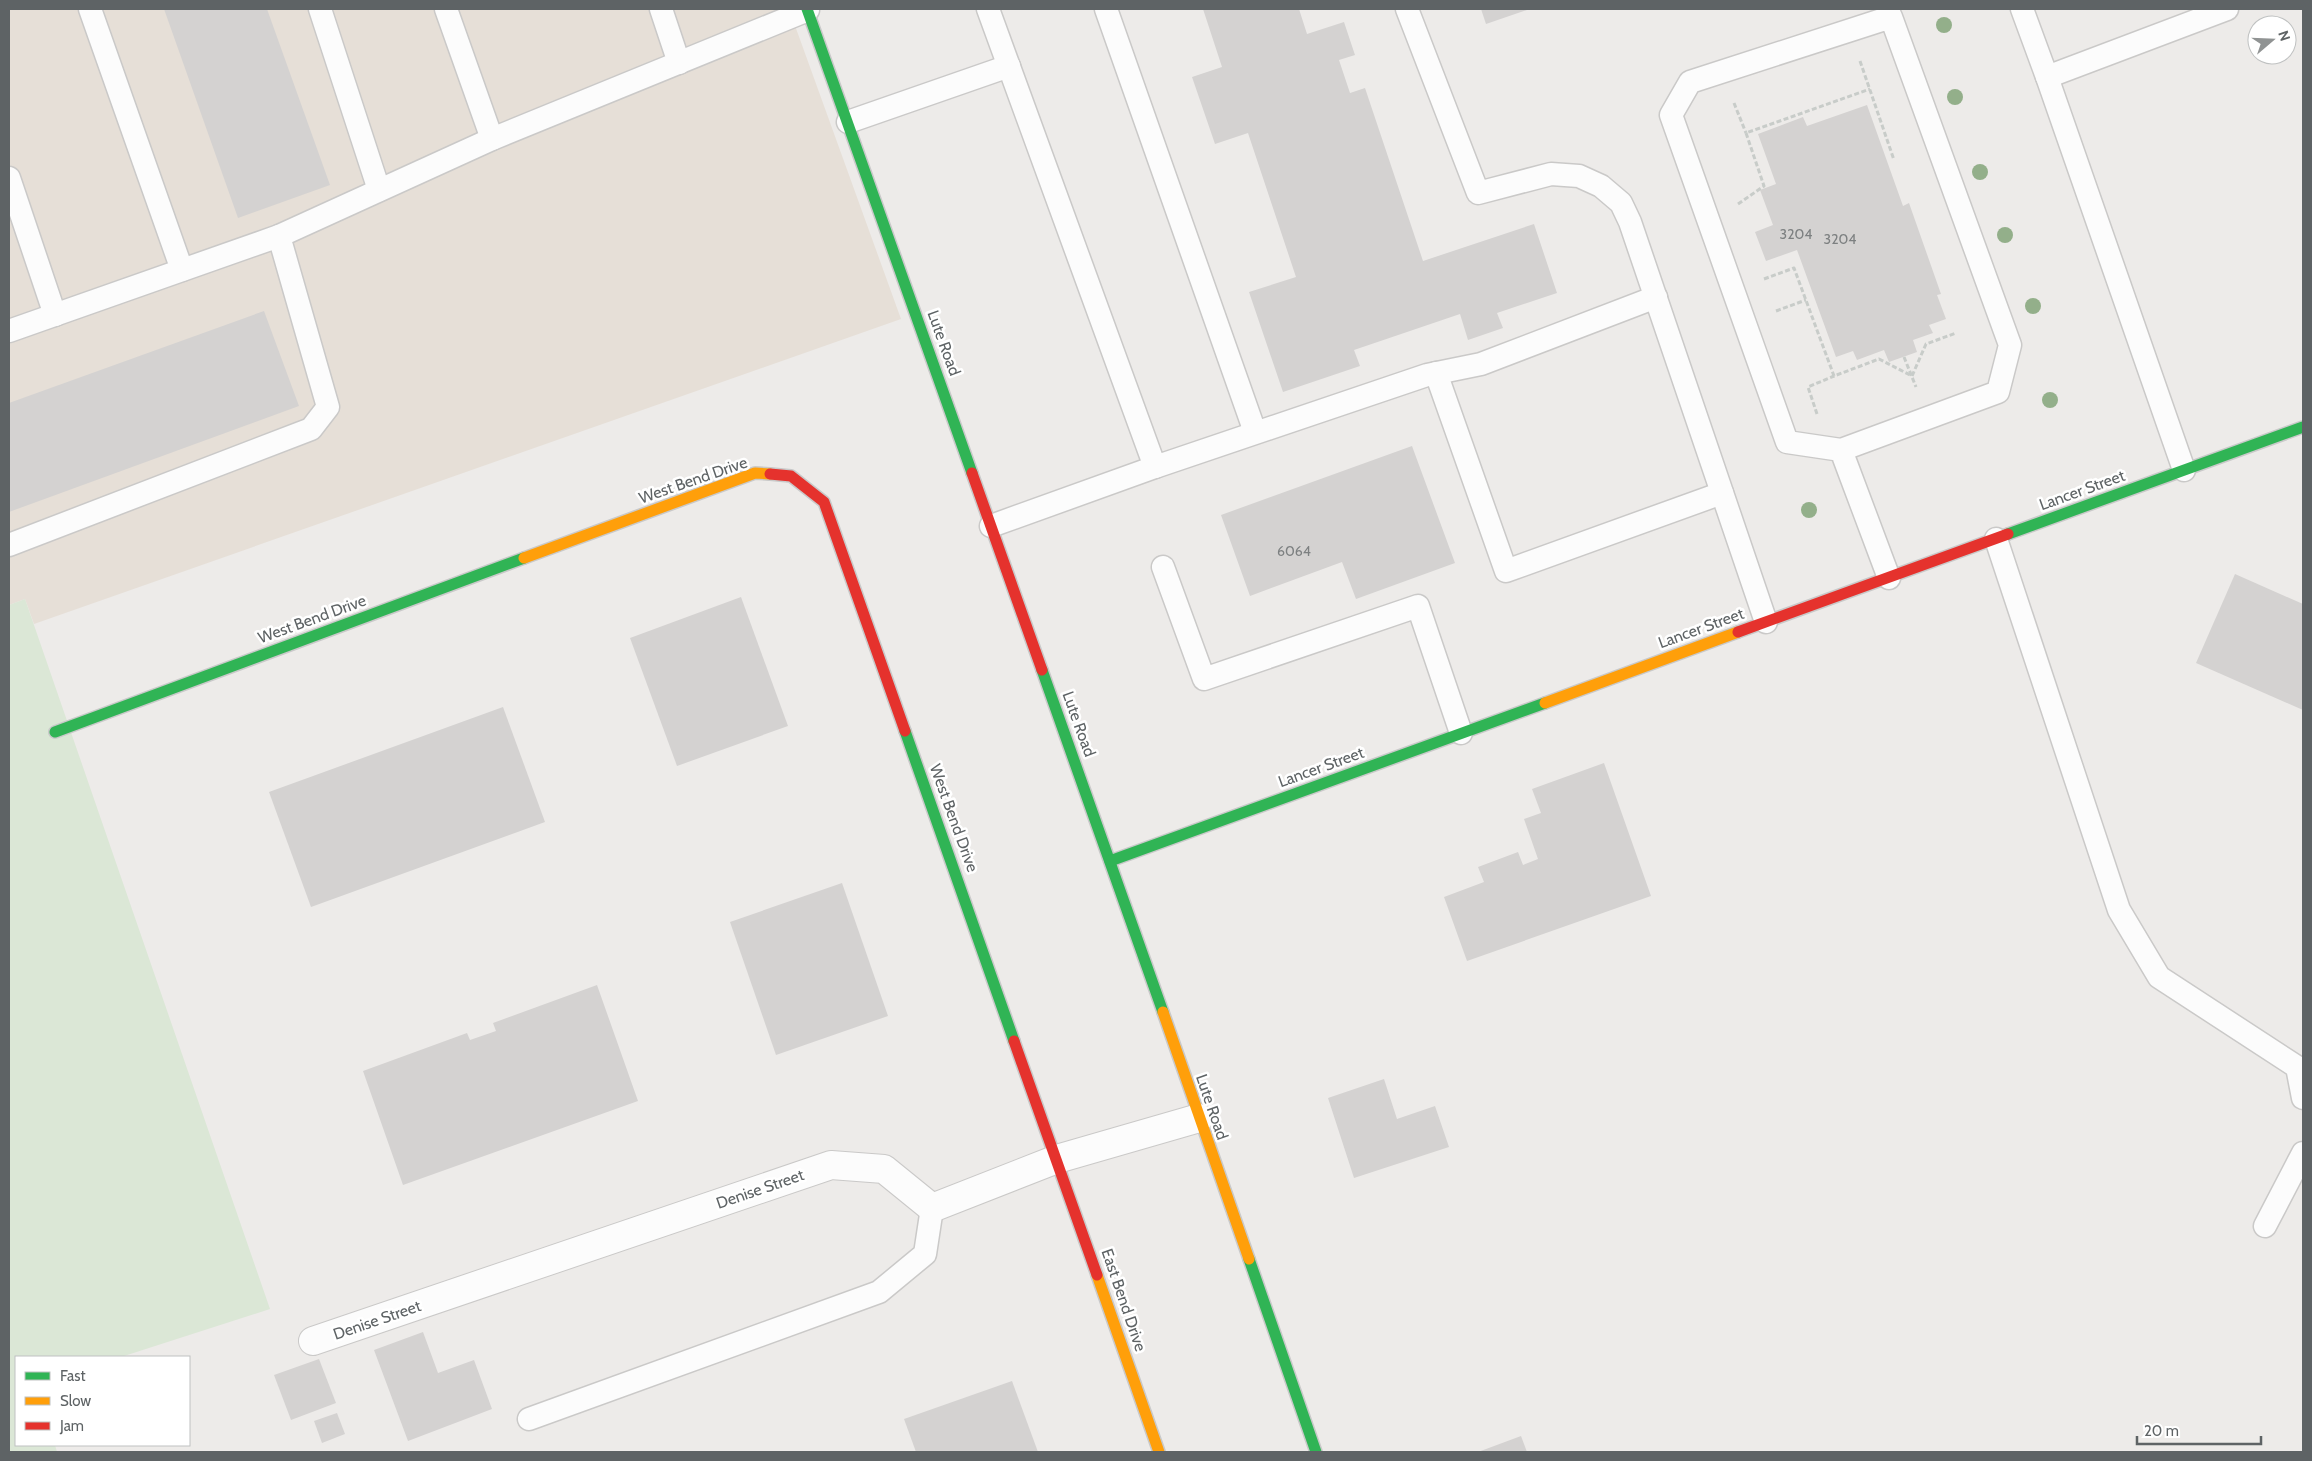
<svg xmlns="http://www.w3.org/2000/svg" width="2312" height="1461" viewBox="0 0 2312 1461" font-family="Cabin,sans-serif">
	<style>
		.commercial { fill: #e6dfd7 }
		.green { fill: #dbe7d6 }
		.building { fill: #d4d2d1 }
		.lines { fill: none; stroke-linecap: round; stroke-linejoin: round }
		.lane-casing { stroke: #cac9c8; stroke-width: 25 }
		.street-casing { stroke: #cac9c8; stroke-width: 30 }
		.fast-casing { stroke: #c9c9c9; stroke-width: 14 }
		.slow-casing { stroke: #c9c9c9; stroke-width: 14 }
		.jam-casing { stroke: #c9c9c9; stroke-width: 14 }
		.path { stroke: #c8ccc9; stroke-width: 3; stroke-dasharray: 5 2.5; stroke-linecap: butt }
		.lane { stroke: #fcfcfc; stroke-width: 22 }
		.street { stroke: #fcfcfc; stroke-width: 28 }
		.fast { stroke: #30b455; stroke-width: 11 }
		.slow { stroke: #ff9f0a; stroke-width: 11 }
		.jam { stroke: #e5322d; stroke-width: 11 }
		.tree { fill: #93af8a }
		.labels { text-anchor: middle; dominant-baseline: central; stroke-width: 5; stroke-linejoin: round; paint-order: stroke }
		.number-label { font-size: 14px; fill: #7d8081 }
		.street-label { font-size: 16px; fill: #5e6365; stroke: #fff }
	</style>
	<rect width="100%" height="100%" fill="#edebe9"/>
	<path class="commercial" d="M 9,9 L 789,9 L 901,319 L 34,624 L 25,599 L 9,605 Z"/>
	<path class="green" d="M 25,599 L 270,1309 L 121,1357 L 16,1357 L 16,1445 L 55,1445 L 57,1452 L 9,1452 L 9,605 Z"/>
	<g class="building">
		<path d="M 164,9 L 267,9 L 330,185 L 238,218 Z"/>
		<path d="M 1203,9 L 1299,9 L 1307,34 L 1344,22 L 1355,55 L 1339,60 L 1350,93 L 1365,88 L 1423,261 L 1534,224 L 1557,293 L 1497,313 L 1503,328 L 1468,340 L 1460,314 L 1354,350 L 1360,366 L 1283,392 L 1249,292 L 1296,277 L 1248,133 L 1215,144 L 1192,77 L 1222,67 Z"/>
		<path d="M 1481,9 L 1530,9 L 1486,24 Z"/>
		<path d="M 1867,105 L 1903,206 L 1909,203 L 1941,294 L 1937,295 L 1946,319 L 1929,325 L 1933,333 L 1913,340 L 1917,352 L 1889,362 L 1884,350 L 1857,360 L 1853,351 L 1836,357 L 1797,250 L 1766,261 L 1755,232 L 1773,225 L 1760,190 L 1776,184 L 1758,134 L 1803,117 L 1807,126 Z"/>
		<path d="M 264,311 L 299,406 L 9,512 L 9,403 Z"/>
		<path d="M 1412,446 L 1455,563 L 1356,599 L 1342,562 L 1250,596 L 1221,515 Z"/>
		<path d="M 2235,574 L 2303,604 L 2303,710 L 2196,663 Z"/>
		<path d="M 741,597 L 788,726 L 677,766 L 630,638 Z"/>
		<path d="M 503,707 L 545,822 L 311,907 L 269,792 Z"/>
		<path d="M 1604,763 L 1651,896 L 1467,961 L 1444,897 L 1484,882 L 1478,867 L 1518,852 L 1523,865 L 1538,859 L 1524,819 L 1541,813 L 1532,789 Z"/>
		<path d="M 842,883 L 888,1016 L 776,1055 L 730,922 Z"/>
		<path d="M 597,985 L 638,1101 L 403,1185 L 363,1071 L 467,1033 L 470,1040 L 496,1031 L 493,1023 Z"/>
		<path d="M 1384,1079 L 1397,1119 L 1435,1106 L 1449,1147 L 1354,1178 L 1328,1098 Z"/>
		<path d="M 423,1332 L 438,1373 L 474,1360 L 492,1409 L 408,1441 L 374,1350 Z"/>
		<path d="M 319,1359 L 336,1403 L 291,1420 L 274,1375 Z"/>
		<path d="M 1012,1381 L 1038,1452 L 916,1452 L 904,1419 Z"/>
		<path d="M 337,1413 L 345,1434 L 322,1443 L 314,1421 Z"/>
		<path d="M 1521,1436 L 1527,1452 L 1478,1452 Z"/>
	</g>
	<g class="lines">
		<g class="lane-casing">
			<g id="lane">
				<path d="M 90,9 L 182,270"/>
				<path d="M 320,9 L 379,190"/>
				<path d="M 446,9 L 492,139"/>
				<path d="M 661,9 L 679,63"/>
				<path d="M 988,9 L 1155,467 L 1427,375 L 1481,364 L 1656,297"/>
				<path d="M 1106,9 L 1255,432"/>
				<path d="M 1407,9 L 1478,193 L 1551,174 L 1579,176 L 1601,186 L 1621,203 L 1630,222 L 1766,622"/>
				<path d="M 2022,9 L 2047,77"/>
				<path d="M 848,122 L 1009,66"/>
				<path d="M 9,178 L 55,315"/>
				<path d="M 9,331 L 279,236"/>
				<path d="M 1436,373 L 1506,571 L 1722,493"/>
				<path d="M 1841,450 L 1787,442 L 1671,115 L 1690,82 L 1891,17 L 2010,345 L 1998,392 L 1841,450 L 1889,578"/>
				<path d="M 2184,470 L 2047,77 L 2227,9"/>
				<path d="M 991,526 L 1155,467"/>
				<path d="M 1996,539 L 2119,910 L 2159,977 L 2297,1067 L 2303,1098"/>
				<path d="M 9,545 L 311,429 L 328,407 L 279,236 L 492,139 L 808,10"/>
				<path d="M 1163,567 L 1204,679 L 1418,606 L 1461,733"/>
				<path d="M 2265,1226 L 2303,1153"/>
				<path d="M 529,1419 L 879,1292 L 925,1254 L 932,1208"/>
			</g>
		</g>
		<g class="street-casing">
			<path id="street" d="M 313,1341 L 831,1165 L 884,1169 L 932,1208 L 1057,1159 L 1199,1118"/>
		</g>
		<g class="fast-casing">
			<g id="fast">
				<path d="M 807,9 L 972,473"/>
				<path d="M 2008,534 L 2303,427"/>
				<path d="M 1042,670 L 1163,1012"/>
				<path d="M 905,731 L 1014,1041"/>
				<path d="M 55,732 L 524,558"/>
				<path d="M 1110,861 L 1545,703"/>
				<path d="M 1249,1259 L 1316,1452"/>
			</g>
		</g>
		<g class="slow-casing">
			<g id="slow">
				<path d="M 524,558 L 755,473 L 770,474"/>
				<path d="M 1545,703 L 1738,632"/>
				<path d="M 1163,1012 L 1249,1259"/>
				<path d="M 1097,1275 L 1159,1452"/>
			</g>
		</g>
		<g class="jam-casing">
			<g id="jam">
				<path d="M 972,473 L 1042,670"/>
				<path d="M 770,474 L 791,476 L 824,502 L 905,731"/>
				<path d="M 1738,632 L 2008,534"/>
				<path d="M 1014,1041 L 1097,1275"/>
			</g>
		</g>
		<g class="path">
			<path d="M 1860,61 L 1894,160"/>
			<path d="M 1734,103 L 1746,133"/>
			<path d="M 1738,204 L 1764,186 L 1746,133 L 1870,89"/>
			<path d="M 1764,279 L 1794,268 L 1834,376 L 1879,359 L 1912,376 L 1926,344 L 1956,333"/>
			<path d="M 1776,311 L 1806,300"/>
			<path d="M 1904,357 L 1916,387"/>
			<path d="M 1817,414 L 1808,387 L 1834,376"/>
		</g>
		<use href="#lane" class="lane"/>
		<use href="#street" class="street"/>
		<use href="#fast" class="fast"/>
		<use href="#slow" class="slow"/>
		<use href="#jam" class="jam"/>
	</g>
	<g class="tree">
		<circle cx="1944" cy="25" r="8"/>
		<circle cx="1955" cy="97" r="8"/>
		<circle cx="1980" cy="172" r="8"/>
		<circle cx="2005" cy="235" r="8"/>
		<circle cx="2033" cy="306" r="8"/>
		<circle cx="2050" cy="400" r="8"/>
		<circle cx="1809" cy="510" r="8"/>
	</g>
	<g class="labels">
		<g class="number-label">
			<text x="1796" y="234">3204</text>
			<text x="1840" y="239">3204</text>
			<text x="1294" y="551">6064</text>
		</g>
		<g class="street-label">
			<text transform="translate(944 343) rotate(70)">Lute Road</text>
			<text transform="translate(693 480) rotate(-19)">West Bend Drive</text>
			<text transform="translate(2082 490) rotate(-20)">Lancer Street</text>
			<text transform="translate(312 619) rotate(-20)">West Bend Drive</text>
			<text transform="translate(1701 628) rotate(-20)">Lancer Street</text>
			<text transform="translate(1079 724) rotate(70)">Lute Road</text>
			<text transform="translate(1321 767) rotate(-20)">Lancer Street</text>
			<text transform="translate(954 818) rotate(70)">West Bend Drive</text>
			<text transform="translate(1212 1107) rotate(71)">Lute Road</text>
			<text transform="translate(760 1189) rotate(-19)">Denise Street</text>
			<text transform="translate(1124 1300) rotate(71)">East Bend Drive</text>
			<text transform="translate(377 1320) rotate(-19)">Denise Street</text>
		</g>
	</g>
	<rect width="2312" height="1461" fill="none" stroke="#5e6365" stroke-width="20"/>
	<rect x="15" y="1356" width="175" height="90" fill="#ffffff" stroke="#bfc1c1"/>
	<rect x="25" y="1372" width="25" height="8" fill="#30b455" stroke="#bfc1c1"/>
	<text x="60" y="1381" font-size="15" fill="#5e6365">Fast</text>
	<rect x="25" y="1397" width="25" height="8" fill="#ff9f0a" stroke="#bfc1c1"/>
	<text x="60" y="1406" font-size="15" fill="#5e6365">Slow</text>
	<rect x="25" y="1422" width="25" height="8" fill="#e5322d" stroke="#bfc1c1"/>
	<text x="60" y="1431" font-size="15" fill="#5e6365">Jam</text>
	<g transform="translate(2272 40) rotate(71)"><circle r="24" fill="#ffffff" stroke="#bfc1c1"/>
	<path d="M0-4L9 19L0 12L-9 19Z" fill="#909393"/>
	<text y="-8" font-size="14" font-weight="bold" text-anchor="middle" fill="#5e6365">N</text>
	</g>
	<path d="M2137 1436v8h124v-8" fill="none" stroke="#5e6365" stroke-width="2.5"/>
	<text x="2144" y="1436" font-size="15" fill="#5e6365" stroke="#ffffff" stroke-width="4" paint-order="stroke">20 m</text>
</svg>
